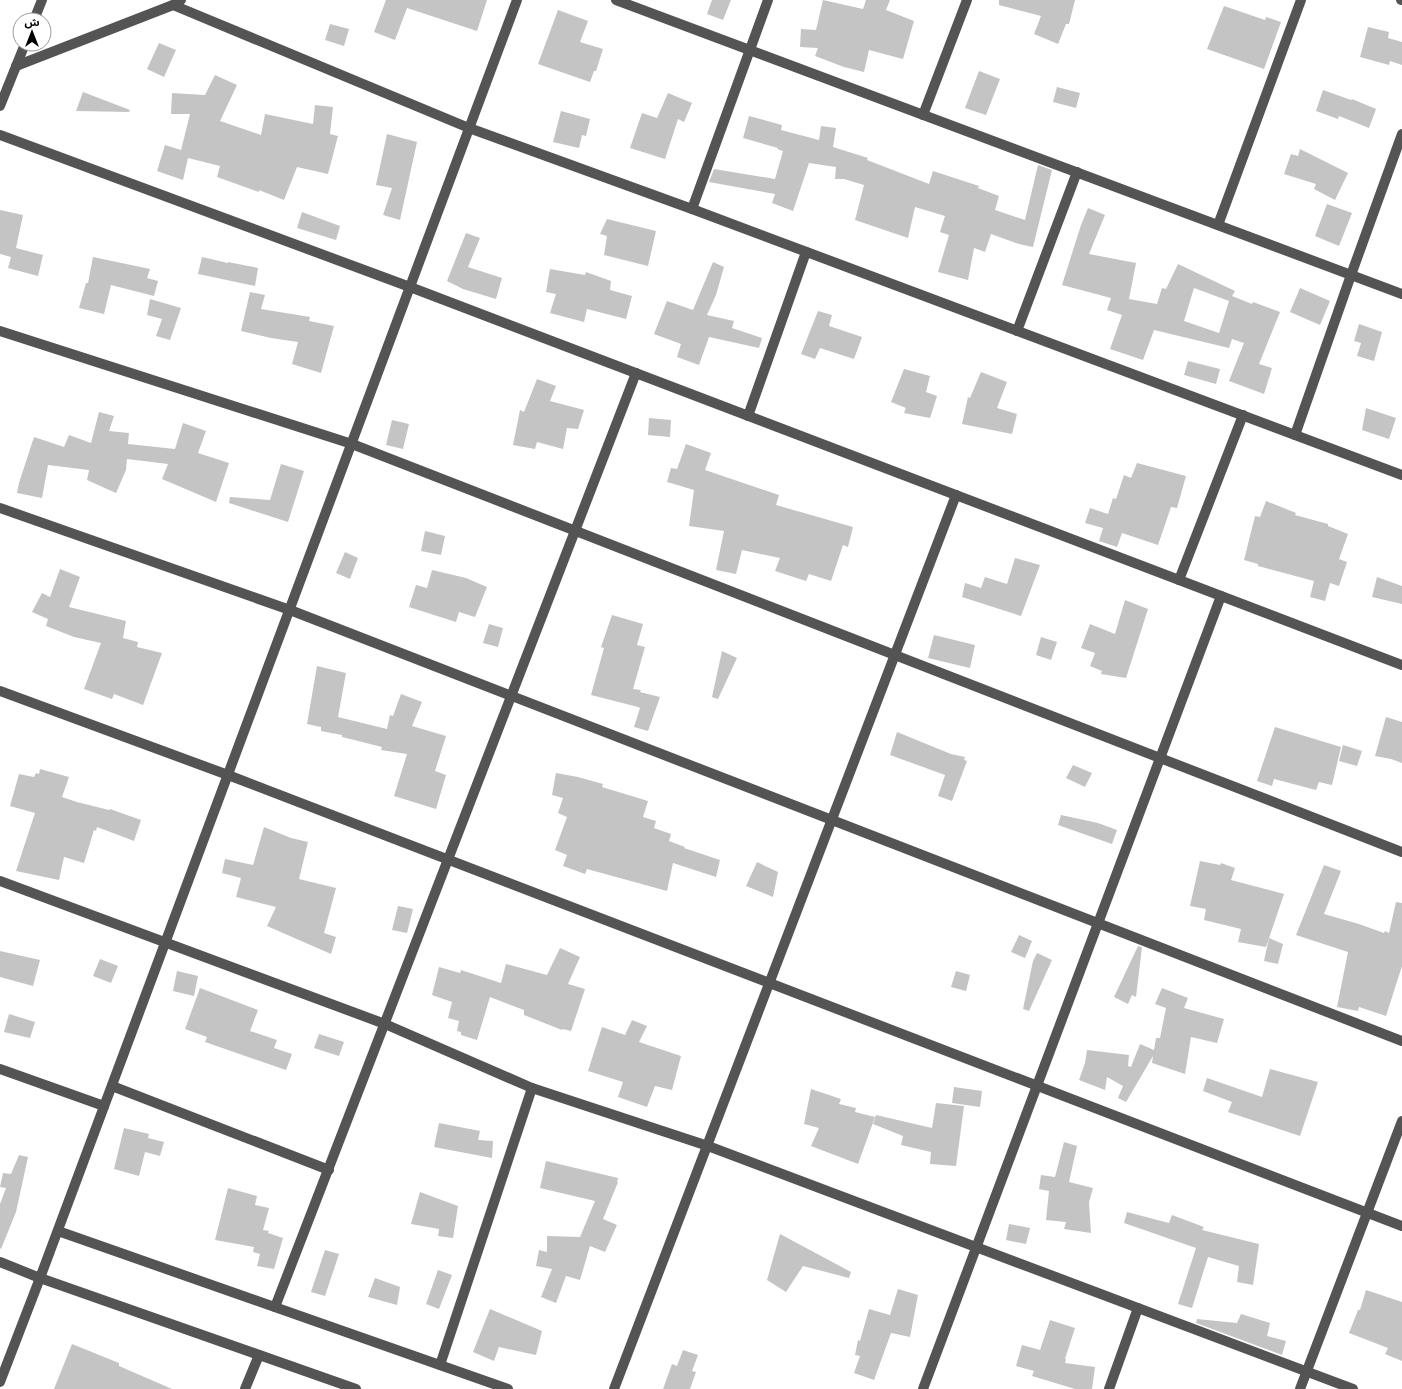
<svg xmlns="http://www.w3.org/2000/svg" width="1402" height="1389" viewBox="0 0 1402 1389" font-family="Manrope,'Noto Sans Arabic',sans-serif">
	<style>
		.building { fill: #c4c4c4; fill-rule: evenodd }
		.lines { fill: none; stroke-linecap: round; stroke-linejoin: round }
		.minor { stroke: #545454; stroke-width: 10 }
	</style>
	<rect width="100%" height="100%" fill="#fff"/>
	<g class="building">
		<path d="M 386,0 L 487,0 L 477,31 L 407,8 L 395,40 L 374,32 Z"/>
		<path d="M 712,0 L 731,0 L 723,20 L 707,14 Z"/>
		<path d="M 823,0 L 863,9 L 866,0 L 890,0 L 886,10 L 914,21 L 903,59 L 869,50 L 864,72 L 844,67 L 815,56 L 818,48 L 800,47 L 801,29 L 816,30 Z"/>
		<path d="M 999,0 L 1075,0 L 1069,24 L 1066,24 L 1058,44 L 1034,34 L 1041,16 L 999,5 Z"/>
		<path d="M 1224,6 L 1265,20 L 1266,17 L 1281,22 L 1264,69 L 1207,49 Z"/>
		<path d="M 558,10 L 588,21 L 580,42 L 603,49 L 596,71 L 594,71 L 590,82 L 538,64 Z"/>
		<path d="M 330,24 L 349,29 L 344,46 L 325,40 Z"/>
		<path d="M 1368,27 L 1389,32 L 1388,38 L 1402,42 L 1402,65 L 1390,61 L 1389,65 L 1360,57 Z"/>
		<path d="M 159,43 L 176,50 L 164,77 L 147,69 Z"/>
		<path d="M 979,71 L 1000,79 L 986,115 L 965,108 Z"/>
		<path d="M 215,75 L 237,85 L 220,121 L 261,135 L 265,114 L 313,124 L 315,105 L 333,107 L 330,134 L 338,136 L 328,174 L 297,167 L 284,200 L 259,190 L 259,192 L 217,177 L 220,166 L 188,158 L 183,180 L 157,171 L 165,145 L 181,150 L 190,114 L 171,114 L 172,93 L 205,95 Z"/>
		<path d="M 1057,87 L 1080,93 L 1076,108 L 1053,102 Z"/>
		<path d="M 1323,90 L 1351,100 L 1352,99 L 1376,109 L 1369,128 L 1339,116 L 1338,119 L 1316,111 Z"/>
		<path d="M 83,92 L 130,110 L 129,112 L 76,111 Z"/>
		<path d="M 668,93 L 692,103 L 684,122 L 678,119 L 665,159 L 630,148 L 642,113 L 657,118 Z"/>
		<path d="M 561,111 L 590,119 L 586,136 L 582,135 L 579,148 L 553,142 Z"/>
		<path d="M 749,116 L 782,125 L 781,130 L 819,140 L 821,126 L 836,128 L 833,147 L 868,158 L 867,160 L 929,184 L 933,171 L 979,186 L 978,188 L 999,196 L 995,210 L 1025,220 L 1038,165 L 1052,170 L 1033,247 L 1019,244 L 991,234 L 985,252 L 974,248 L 968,280 L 938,272 L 949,235 L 940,232 L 945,216 L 915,207 L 908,238 L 855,220 L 864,185 L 844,179 L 835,179 L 836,167 L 809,163 L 793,211 L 772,203 L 775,194 L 709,182 L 714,169 L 775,179 L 783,151 L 777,149 L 778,148 L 743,138 Z"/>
		<path d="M 387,134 L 417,142 L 400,220 L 383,215 L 392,188 L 376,185 Z"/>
		<path d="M 1300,149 L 1348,173 L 1335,200 L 1314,189 L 1316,184 L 1284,174 L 1291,154 L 1298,156 Z"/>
		<path d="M 1327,204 L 1352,213 L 1339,246 L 1315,236 Z"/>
		<path d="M 1088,208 L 1105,215 L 1089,254 L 1136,263 L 1129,299 L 1157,304 L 1162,288 L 1166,289 L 1178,264 L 1235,291 L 1232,296 L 1252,304 L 1253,302 L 1280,312 L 1259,364 L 1272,368 L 1264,394 L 1229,381 L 1244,343 L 1232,339 L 1229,348 L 1154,330 L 1143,360 L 1110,349 L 1122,315 L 1107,310 L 1111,298 L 1062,285 L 1081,225 ZM 1194,288 L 1229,301 L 1219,333 L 1184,321 Z"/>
		<path d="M 0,210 L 23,215 L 16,248 L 43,255 L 38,276 L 8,268 L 11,257 L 0,254 Z"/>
		<path d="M 302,212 L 340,226 L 336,240 L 297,228 Z"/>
		<path d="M 607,219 L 656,231 L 648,266 L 604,255 L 607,236 L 600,234 Z"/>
		<path d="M 466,233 L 480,238 L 468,267 L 502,278 L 496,299 L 463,289 L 447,281 Z"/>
		<path d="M 93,257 L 150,269 L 147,278 L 158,281 L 154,296 L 111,285 L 104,314 L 79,308 L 86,283 L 88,283 Z"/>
		<path d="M 202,257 L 228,263 L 228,262 L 258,268 L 255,286 L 198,274 Z"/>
		<path d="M 713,262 L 724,267 L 716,295 L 707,315 L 734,321 L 732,328 L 762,338 L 759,348 L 709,337 L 699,365 L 677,357 L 681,344 L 654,334 L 667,301 L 693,310 Z"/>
		<path d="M 550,269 L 585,275 L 586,272 L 611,281 L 610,290 L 632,296 L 626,319 L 587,309 L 584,322 L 550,313 L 556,294 L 546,292 Z"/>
		<path d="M 1300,288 L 1330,301 L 1320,325 L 1290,312 Z"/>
		<path d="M 250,292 L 265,295 L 261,309 L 310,317 L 309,321 L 334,326 L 321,373 L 292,364 L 298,342 L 271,338 L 241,331 Z"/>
		<path d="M 150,299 L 181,308 L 170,340 L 156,336 L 162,319 L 147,315 Z"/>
		<path d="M 818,311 L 832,315 L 829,326 L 862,337 L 854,359 L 820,348 L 815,359 L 801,354 Z"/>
		<path d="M 1359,324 L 1382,332 L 1374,361 L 1357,356 L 1361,343 L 1354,341 Z"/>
		<path d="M 1188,361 L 1220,369 L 1216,384 L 1184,375 Z"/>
		<path d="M 904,369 L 930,376 L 926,392 L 937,396 L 930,418 L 904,413 L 906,408 L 891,402 Z"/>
		<path d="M 981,372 L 1007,382 L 997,408 L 1017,414 L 1012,434 L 962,424 L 968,397 L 970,398 Z"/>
		<path d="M 537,379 L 556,386 L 550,401 L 584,410 L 578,429 L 567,428 L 563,449 L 537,442 L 535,449 L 513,445 L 520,410 L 524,412 Z"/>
		<path d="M 1366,408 L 1396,418 L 1389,439 L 1362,430 Z"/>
		<path d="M 99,412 L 114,416 L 109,431 L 129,433 L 128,444 L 175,449 L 183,423 L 206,431 L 198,453 L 229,463 L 216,502 L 162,479 L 168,464 L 127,459 L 126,470 L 116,493 L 87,480 L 89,470 L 48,465 L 42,498 L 17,493 L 19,483 L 34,437 L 64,447 L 69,435 L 91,443 Z"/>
		<path d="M 649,418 L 671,420 L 670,437 L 648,435 Z"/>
		<path d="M 392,420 L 409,424 L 403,449 L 386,445 Z"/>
		<path d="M 686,444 L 711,453 L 705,470 L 779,495 L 776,505 L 853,527 L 848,547 L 843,545 L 831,581 L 809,574 L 806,581 L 775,571 L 780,558 L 742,550 L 736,574 L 716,570 L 724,531 L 689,526 L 694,490 L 667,482 L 671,468 L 677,469 Z"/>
		<path d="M 1137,463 L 1186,476 L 1177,508 L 1171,507 L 1158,545 L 1122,533 L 1117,547 L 1099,541 L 1103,528 L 1085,523 L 1090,508 L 1108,514 L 1113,498 L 1116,499 L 1124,475 L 1131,478 Z"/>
		<path d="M 281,464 L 304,471 L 288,522 L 229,503 L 230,497 L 270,500 Z"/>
		<path d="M 1266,501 L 1296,513 L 1295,515 L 1328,524 L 1328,526 L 1348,534 L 1339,559 L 1347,562 L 1339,586 L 1330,583 L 1325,601 L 1310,597 L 1314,581 L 1258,566 L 1258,564 L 1244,560 L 1255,516 L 1260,517 Z"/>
		<path d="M 425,531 L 445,536 L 441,555 L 421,551 Z"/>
		<path d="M 345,552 L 358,558 L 350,579 L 336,573 Z"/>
		<path d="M 1015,558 L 1040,565 L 1021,616 L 962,597 L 965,583 L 981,588 L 985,577 L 1007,584 Z"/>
		<path d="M 60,569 L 80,577 L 69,607 L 126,621 L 123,638 L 138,642 L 137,647 L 162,653 L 143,705 L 114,694 L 112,699 L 84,689 L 101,643 L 74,637 L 46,626 L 48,619 L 32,612 L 42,593 L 50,597 Z"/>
		<path d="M 432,570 L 466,578 L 487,587 L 475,617 L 459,612 L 456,622 L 409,607 L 416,585 L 427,588 Z"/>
		<path d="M 1377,577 L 1402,586 L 1402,604 L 1372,597 Z"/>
		<path d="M 1125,600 L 1148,609 L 1126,678 L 1101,674 L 1102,671 L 1090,666 L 1095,653 L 1081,648 L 1090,624 L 1115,634 Z"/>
		<path d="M 612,615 L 643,624 L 637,645 L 645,647 L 633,689 L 641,690 L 640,692 L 660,697 L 648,731 L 634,727 L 640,708 L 638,707 L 591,695 L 604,648 L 601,647 Z"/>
		<path d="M 489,624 L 503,628 L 498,647 L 483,643 Z"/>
		<path d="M 934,635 L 975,645 L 970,668 L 928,658 Z"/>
		<path d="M 1041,637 L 1057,642 L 1051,660 L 1036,655 Z"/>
		<path d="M 722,651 L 737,658 L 718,699 L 712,697 Z"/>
		<path d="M 317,666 L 346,673 L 338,717 L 387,729 L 390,715 L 393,716 L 401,694 L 422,702 L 412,726 L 446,736 L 435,771 L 446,775 L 436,809 L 394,796 L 407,754 L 381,750 L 382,747 L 342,737 L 342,735 L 321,731 L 321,727 L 307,724 Z"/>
		<path d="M 1386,717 L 1402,722 L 1402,763 L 1391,759 L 1375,756 Z"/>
		<path d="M 1275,727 L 1341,747 L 1332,785 L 1319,782 L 1316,790 L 1274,779 L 1272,786 L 1257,781 Z"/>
		<path d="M 897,732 L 951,754 L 965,757 L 964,760 L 967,761 L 952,801 L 938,796 L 945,775 L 890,755 Z"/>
		<path d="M 1343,745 L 1362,751 L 1357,766 L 1339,761 Z"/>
		<path d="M 1073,765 L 1092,773 L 1085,787 L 1066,778 Z"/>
		<path d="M 40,769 L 69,777 L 62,797 L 77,802 L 109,810 L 110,809 L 141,820 L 134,841 L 97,827 L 96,831 L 94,830 L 84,863 L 64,857 L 59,880 L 16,871 L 35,813 L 10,806 L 19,774 L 34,777 L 36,773 L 39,774 Z"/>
		<path d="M 556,773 L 578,777 L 603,784 L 602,787 L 648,801 L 643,817 L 656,821 L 654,828 L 671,834 L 669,841 L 685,847 L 684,848 L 720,860 L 716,877 L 673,863 L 667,891 L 587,869 L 585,874 L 563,866 L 567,855 L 555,850 L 567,817 L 558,813 L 563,798 L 552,795 Z"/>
		<path d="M 1061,815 L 1098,823 L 1117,830 L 1112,844 L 1058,825 Z"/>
		<path d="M 264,827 L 291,838 L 308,842 L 299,879 L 336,888 L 324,933 L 336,937 L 331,954 L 267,926 L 276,907 L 236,897 L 241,878 L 222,873 L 225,859 L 253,865 Z"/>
		<path d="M 1200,861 L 1220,865 L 1221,863 L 1235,868 L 1231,880 L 1284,894 L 1266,947 L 1238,942 L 1241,929 L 1204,920 L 1206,909 L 1190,906 Z"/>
		<path d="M 757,862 L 778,872 L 773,897 L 746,886 Z"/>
		<path d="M 1324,865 L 1341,871 L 1324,914 L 1359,924 L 1384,933 L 1385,931 L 1389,933 L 1396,902 L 1402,903 L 1402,966 L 1386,1016 L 1359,1007 L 1358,1011 L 1337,1007 L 1348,952 L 1296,935 Z"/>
		<path d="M 398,906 L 413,909 L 407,933 L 392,930 Z"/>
		<path d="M 1019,935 L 1032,941 L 1025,958 L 1011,952 Z"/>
		<path d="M 1269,938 L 1283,944 L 1278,964 L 1264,961 Z"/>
		<path d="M 1138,946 L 1142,947 L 1136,997 L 1132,995 L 1128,1004 L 1114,997 Z"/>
		<path d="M 560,948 L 580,957 L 568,984 L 585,989 L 571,1031 L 563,1029 L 562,1030 L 524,1015 L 524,1010 L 490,997 L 477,1040 L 461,1035 L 461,1032 L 457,1031 L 459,1021 L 448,1018 L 452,1002 L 432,995 L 439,967 L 460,973 L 461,970 L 501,983 L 506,964 L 547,975 Z"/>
		<path d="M 0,951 L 40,960 L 33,986 L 0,977 Z"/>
		<path d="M 1037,953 L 1052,960 L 1029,1011 L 1023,1009 L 1033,961 Z"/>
		<path d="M 100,959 L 118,966 L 111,983 L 93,976 Z"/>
		<path d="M 177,971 L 198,976 L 194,996 L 173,991 Z"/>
		<path d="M 956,971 L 970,975 L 966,991 L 951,987 Z"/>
		<path d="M 200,988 L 258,1010 L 250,1031 L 277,1040 L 274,1048 L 292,1054 L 286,1070 L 205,1042 L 207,1037 L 185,1029 Z"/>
		<path d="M 1162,988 L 1188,998 L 1184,1008 L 1224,1019 L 1217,1043 L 1191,1037 L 1185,1074 L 1152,1063 L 1153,1056 L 1126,1102 L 1118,1098 L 1123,1086 L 1107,1077 L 1105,1090 L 1079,1080 L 1085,1063 L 1087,1050 L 1129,1055 L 1128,1066 L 1131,1067 L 1140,1044 L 1154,1050 L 1156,1038 L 1160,1038 L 1166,1008 L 1155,1004 Z"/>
		<path d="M 9,1014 L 35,1022 L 30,1038 L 4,1032 Z"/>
		<path d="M 632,1020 L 647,1026 L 639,1042 L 681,1056 L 672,1090 L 655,1086 L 647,1107 L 618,1097 L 623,1082 L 588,1071 L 602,1027 L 625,1035 Z"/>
		<path d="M 319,1034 L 344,1042 L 339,1056 L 314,1048 Z"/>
		<path d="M 1270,1069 L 1318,1082 L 1300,1136 L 1228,1112 L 1232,1102 L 1203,1091 L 1207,1078 L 1262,1097 Z"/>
		<path d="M 954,1087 L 982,1091 L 980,1107 L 952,1103 Z"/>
		<path d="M 811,1089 L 841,1099 L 839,1104 L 856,1108 L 855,1112 L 875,1117 L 858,1164 L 811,1146 L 819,1128 L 804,1124 Z"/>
		<path d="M 936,1103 L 964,1106 L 956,1166 L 930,1164 L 931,1152 L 901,1145 L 903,1136 L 873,1124 L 876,1115 L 932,1128 Z"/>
		<path d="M 439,1123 L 480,1131 L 478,1140 L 493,1141 L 492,1158 L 434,1147 Z"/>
		<path d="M 124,1128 L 149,1134 L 148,1138 L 164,1142 L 160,1156 L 145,1152 L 139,1176 L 114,1169 Z"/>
		<path d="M 1064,1142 L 1077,1146 L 1069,1182 L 1093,1188 L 1089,1202 L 1091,1233 L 1064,1229 L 1066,1222 L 1046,1220 L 1049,1191 L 1039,1189 L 1041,1175 L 1055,1177 Z"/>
		<path d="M 19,1155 L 28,1157 L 16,1212 L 1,1249 L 0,1248 L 0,1204 L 6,1188 L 0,1187 L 3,1173 L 11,1174 Z"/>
		<path d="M 546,1161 L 618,1178 L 617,1182 L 618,1182 L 603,1219 L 617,1225 L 605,1252 L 590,1246 L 580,1280 L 566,1276 L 556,1303 L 541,1297 L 552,1269 L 536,1266 L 539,1250 L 547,1252 L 547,1236 L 580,1237 L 595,1201 L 540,1188 Z"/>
		<path d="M 228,1188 L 257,1196 L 255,1205 L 269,1208 L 263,1230 L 269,1231 L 268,1233 L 283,1238 L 274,1269 L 257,1266 L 260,1254 L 253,1252 L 254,1247 L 215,1240 Z"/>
		<path d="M 420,1192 L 458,1206 L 453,1238 L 438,1236 L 439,1229 L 411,1224 Z"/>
		<path d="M 1127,1212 L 1169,1223 L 1172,1215 L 1204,1227 L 1202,1230 L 1259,1244 L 1253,1285 L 1237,1282 L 1239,1266 L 1208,1257 L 1192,1308 L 1178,1304 L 1196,1248 L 1124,1223 Z"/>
		<path d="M 1009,1224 L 1030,1228 L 1026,1244 L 1006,1240 Z"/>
		<path d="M 780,1234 L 851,1272 L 849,1278 L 803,1266 L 786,1292 L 767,1280 Z"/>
		<path d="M 325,1250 L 339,1254 L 325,1296 L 311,1292 Z"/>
		<path d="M 438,1270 L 452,1275 L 439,1309 L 426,1304 Z"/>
		<path d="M 375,1278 L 400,1287 L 397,1305 L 368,1297 Z"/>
		<path d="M 898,1289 L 918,1295 L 910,1337 L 891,1333 L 874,1380 L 854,1373 L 860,1356 L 855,1355 L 858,1340 L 860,1341 L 869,1309 L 890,1315 Z"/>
		<path d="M 1366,1290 L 1402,1302 L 1402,1361 L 1385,1354 L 1388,1348 L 1349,1333 L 1358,1310 L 1360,1310 Z"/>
		<path d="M 490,1309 L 542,1331 L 536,1355 L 499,1347 L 494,1361 L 473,1352 Z"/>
		<path d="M 1241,1314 L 1270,1323 L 1267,1336 L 1286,1341 L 1282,1355 L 1196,1323 L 1197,1319 L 1237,1323 Z"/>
		<path d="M 1050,1320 L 1075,1328 L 1065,1359 L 1066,1359 L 1065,1363 L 1095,1367 L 1092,1389 L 1075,1389 L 1032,1376 L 1034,1371 L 1016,1366 L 1022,1345 L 1040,1350 Z"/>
		<path d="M 72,1344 L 119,1363 L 119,1366 L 172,1389 L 54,1389 Z"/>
		<path d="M 683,1350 L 698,1355 L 692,1371 L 696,1372 L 690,1389 L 663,1389 L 672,1364 L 677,1366 Z"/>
	</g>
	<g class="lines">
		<g class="minor">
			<path d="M 616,0 L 1402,294"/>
			<path d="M 1401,0 L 1402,0"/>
			<path d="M 173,5 L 469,128 L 692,209 L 1402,475"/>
			<path d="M 34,20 L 42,0"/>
			<path d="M 16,66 L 173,5 L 181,0"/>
			<path d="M 0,106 L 25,44"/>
			<path d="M 923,115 L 967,0"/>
			<path d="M 0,135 L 410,287 L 1402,665"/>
			<path d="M 692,209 L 768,0"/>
			<path d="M 1218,225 L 1301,0"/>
			<path d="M 0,331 L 352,444 L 1402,852"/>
			<path d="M 1017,331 L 1077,172"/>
			<path d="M 748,416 L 806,252"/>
			<path d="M 1295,435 L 1351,275 L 1402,134"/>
			<path d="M 0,508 L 290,610 L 1402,1041"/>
			<path d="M 1179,580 L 1243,415"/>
			<path d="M 0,691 L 228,775 L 1402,1226"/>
			<path d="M 0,881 L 385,1024 L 532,1088 L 708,1146 L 1353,1389"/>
			<path d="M 0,1069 L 104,1106"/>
			<path d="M 112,1086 L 329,1170"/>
			<path d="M 58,1231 L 508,1389"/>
			<path d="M 0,1262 L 40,1278 L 356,1389"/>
			<path d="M 275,1307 L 636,373"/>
			<path d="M 440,1365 L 532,1088"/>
			<path d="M 0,1382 L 40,1278 L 517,0"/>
			<path d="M 245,1389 L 259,1355"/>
			<path d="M 614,1389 L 956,495"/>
			<path d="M 923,1389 L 1221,596"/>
			<path d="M 1109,1389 L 1138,1308"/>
			<path d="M 1300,1389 L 1402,1121"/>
		</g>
	</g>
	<g transform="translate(32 32)"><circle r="19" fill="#ffffff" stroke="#999999"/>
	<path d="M0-3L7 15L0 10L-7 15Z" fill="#000000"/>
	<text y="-6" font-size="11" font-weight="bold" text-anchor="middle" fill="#000000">ش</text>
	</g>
</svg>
